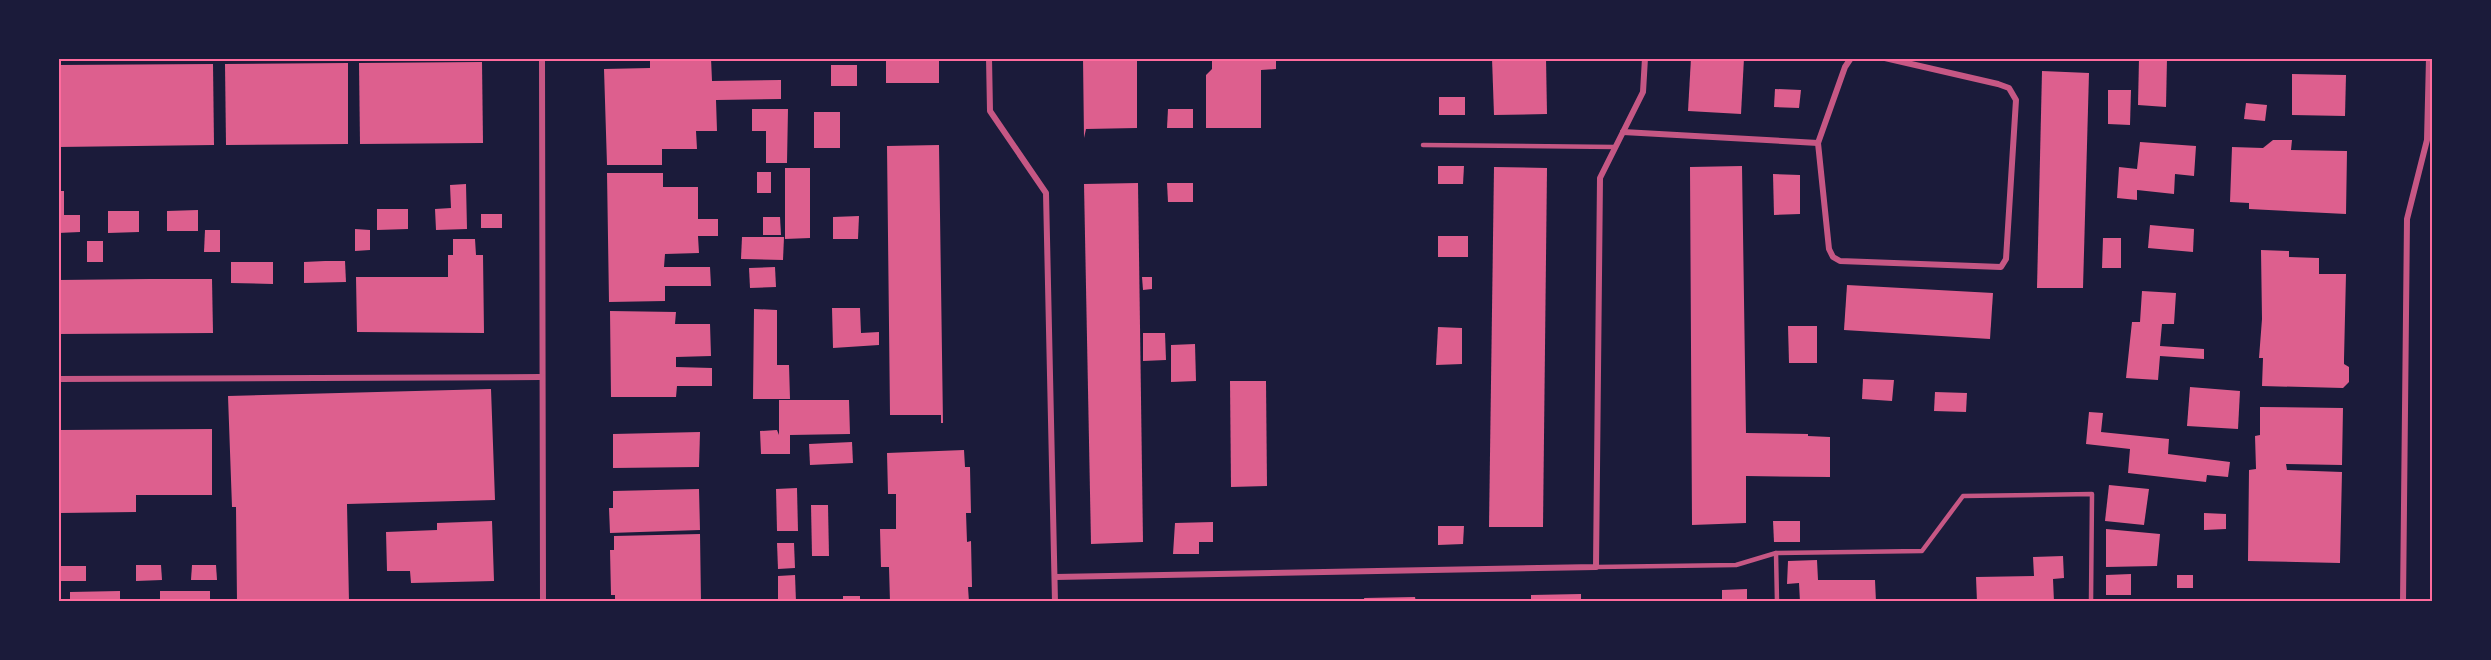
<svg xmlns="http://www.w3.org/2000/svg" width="2491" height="660" viewBox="0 0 2491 660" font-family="Lato,sans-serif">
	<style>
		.building { fill: #dd5f8e }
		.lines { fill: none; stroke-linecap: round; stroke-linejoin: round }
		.service { stroke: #c65784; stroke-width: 4.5 }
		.minor { stroke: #c65784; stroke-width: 6 }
		.neatline { fill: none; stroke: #ff6b9d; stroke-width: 2 }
	</style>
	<rect width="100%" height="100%" fill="#1b1b3a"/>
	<g class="building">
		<path d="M 650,58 L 711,58 L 712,81 L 781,80 L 781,99 L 716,100 L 717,131 L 696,131 L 697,149 L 662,149 L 662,165 L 607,165 L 604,69 L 650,68 Z"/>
		<rect x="886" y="58" width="53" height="25"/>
		<path d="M 1083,58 L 1137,58 L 1137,128 L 1086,129 L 1084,138 Z"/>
		<path d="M 1212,58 L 1276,58 L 1276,69 L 1261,70 L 1261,128 L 1206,128 L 1206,75 L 1212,69 Z"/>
		<path d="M 1492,58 L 1546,58 L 1547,114 L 1494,115 Z"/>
		<path d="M 1691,58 L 1744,58 L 1741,114 L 1688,111 Z"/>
		<path d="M 2139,58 L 2167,58 L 2166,107 L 2138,105 Z"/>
		<path d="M 482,62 L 483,143 L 360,144 L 359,63 Z"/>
		<path d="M 348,63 L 348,144 L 226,145 L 225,64 Z"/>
		<path d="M 213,64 L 214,145 L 58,147 L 58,65 Z"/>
		<rect x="831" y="65" width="26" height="21"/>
		<path d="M 2042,71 L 2089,73 L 2083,288 L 2037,288 Z"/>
		<path d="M 2292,74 L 2346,75 L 2345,116 L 2292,115 Z"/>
		<path d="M 1775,89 L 1801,90 L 1799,108 L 1774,107 Z"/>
		<path d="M 2108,90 L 2131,90 L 2130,125 L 2108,124 Z"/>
		<rect x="1439" y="97" width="26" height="18"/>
		<path d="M 2246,103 L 2267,105 L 2265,121 L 2244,119 Z"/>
		<path d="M 752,109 L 788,109 L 787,163 L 766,163 L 766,131 L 752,131 Z"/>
		<path d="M 1168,109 L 1193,109 L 1193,128 L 1167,128 Z"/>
		<rect x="814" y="112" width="26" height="36"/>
		<path d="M 2273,140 L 2292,140 L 2291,150 L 2347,151 L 2346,214 L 2249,209 L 2249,203 L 2230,202 L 2232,147 L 2263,148 Z"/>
		<path d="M 2140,142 L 2196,146 L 2194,176 L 2175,174 L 2174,194 L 2137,190 L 2137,200 L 2117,198 L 2119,167 L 2137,169 Z"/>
		<path d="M 939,145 L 943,423 L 941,423 L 941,415 L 890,415 L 887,146 Z"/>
		<path d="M 1438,166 L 1464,166 L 1463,184 L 1438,184 Z"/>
		<path d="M 1742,166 L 1746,433 L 1808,434 L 1808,436 L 1830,437 L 1830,477 L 1746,476 L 1746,523 L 1692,525 L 1690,167 Z"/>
		<path d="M 1494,167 L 1547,168 L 1543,527 L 1489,527 Z"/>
		<path d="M 785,168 L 810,168 L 810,238 L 785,239 Z"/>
		<rect x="757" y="172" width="14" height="21"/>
		<path d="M 607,173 L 663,173 L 663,187 L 698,187 L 698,219 L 718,219 L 718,236 L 698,236 L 699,253 L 665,254 L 664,267 L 710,267 L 711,286 L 665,286 L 665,301 L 609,302 Z"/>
		<path d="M 1773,174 L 1800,175 L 1800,214 L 1774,215 Z"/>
		<path d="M 1138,183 L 1143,542 L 1091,544 L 1084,184 Z"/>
		<path d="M 1167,183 L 1193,183 L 1193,202 L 1168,202 Z"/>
		<path d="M 466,184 L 467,229 L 436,230 L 435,209 L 451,208 L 450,185 Z"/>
		<path d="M 58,191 L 64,191 L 64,215 L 80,215 L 80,232 L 58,233 Z"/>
		<path d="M 377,209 L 408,209 L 408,229 L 377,230 Z"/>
		<path d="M 198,210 L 198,231 L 167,231 L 167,211 Z"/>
		<path d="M 108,211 L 139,211 L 139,232 L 108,233 Z"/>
		<rect x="481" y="214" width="21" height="14"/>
		<path d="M 859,216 L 858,239 L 833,239 L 833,217 Z"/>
		<path d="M 763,217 L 780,217 L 781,235 L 763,235 Z"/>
		<path d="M 2150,225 L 2194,229 L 2193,252 L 2148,248 Z"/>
		<path d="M 355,229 L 370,230 L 370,250 L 355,251 Z"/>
		<path d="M 205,230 L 220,230 L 220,252 L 204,252 Z"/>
		<rect x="1438" y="236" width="30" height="21"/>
		<path d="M 742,237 L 784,237 L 783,260 L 741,259 Z"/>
		<path d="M 2103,238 L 2121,238 L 2121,268 L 2102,268 Z"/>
		<path d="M 453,239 L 475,239 L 476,255 L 483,255 L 484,333 L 357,332 L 356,277 L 448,277 L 448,255 L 453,255 Z"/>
		<rect x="87" y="241" width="16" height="21"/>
		<path d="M 2261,250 L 2289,251 L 2289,257 L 2319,258 L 2319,274 L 2346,274 L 2344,359 L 2344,364 L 2349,367 L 2349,382 L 2343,388 L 2262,386 L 2263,358 L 2259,358 L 2262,319 Z"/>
		<path d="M 325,261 L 345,261 L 346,282 L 304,283 L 304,262 Z"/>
		<path d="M 231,262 L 273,262 L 273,284 L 231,283 Z"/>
		<path d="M 775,267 L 776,287 L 750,288 L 749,268 Z"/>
		<path d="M 1142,277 L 1152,277 L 1152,289 L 1143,290 Z"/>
		<path d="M 149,279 L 212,279 L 213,333 L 58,334 L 58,280 Z"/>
		<path d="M 1847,285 L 1993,293 L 1990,339 L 1844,330 Z"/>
		<path d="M 2142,291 L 2176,293 L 2174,324 L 2162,324 L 2160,346 L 2204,349 L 2204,359 L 2160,356 L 2158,380 L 2126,378 L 2132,322 L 2140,322 Z"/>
		<path d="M 832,308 L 860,308 L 861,333 L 879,332 L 879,345 L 833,348 Z"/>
		<path d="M 754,309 L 777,310 L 777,365 L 789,365 L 790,399 L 753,399 Z"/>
		<path d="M 610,311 L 676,312 L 675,324 L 710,324 L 711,356 L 676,357 L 676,367 L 712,368 L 712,386 L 677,386 L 676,397 L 611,397 Z"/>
		<path d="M 1788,326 L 1817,326 L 1817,363 L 1789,363 Z"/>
		<path d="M 1438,327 L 1462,328 L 1462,364 L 1436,365 Z"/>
		<path d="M 1143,333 L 1165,333 L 1166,360 L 1143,361 Z"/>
		<path d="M 1195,344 L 1196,381 L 1171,382 L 1171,345 Z"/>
		<path d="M 1863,379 L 1894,380 L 1892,401 L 1862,399 Z"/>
		<path d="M 1230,381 L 1266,381 L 1267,486 L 1231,487 Z"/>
		<path d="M 2190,387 L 2240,391 L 2238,429 L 2187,426 Z"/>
		<path d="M 491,389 L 495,500 L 347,504 L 349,602 L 237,602 L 236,507 L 232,507 L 228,396 Z"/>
		<path d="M 1935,392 L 1967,393 L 1966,412 L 1934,411 Z"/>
		<path d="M 779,400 L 849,400 L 850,434 L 790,435 L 790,454 L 761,454 L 760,431 L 777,430 L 779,435 Z"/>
		<path d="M 2260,407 L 2343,408 L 2342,465 L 2286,464 L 2287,470 L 2342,472 L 2340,563 L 2248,561 L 2249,470 L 2256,469 L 2255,436 L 2260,435 Z"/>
		<path d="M 2089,412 L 2103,413 L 2101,432 L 2169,439 L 2168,454 L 2230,462 L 2228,477 L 2207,475 L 2206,482 L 2128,473 L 2130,449 L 2086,444 Z"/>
		<path d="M 212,429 L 212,495 L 136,495 L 136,512 L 60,513 L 60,430 Z"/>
		<path d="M 700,432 L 699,467 L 613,468 L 613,434 Z"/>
		<path d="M 852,442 L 853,463 L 810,465 L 809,444 Z"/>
		<path d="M 964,450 L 965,467 L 970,467 L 971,513 L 966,513 L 967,542 L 971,541 L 972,587 L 968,587 L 969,602 L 890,602 L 889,567 L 881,567 L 880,529 L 896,529 L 896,494 L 888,494 L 887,453 Z"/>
		<path d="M 2109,485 L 2149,489 L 2144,525 L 2105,521 Z"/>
		<path d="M 797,488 L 798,531 L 777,531 L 776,489 Z"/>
		<path d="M 699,489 L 700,530 L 610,533 L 609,508 L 613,508 L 613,491 Z"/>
		<path d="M 811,505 L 828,505 L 829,556 L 812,556 Z"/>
		<path d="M 2204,513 L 2226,514 L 2226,529 L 2204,530 Z"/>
		<path d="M 492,521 L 494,581 L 411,583 L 410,571 L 387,571 L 386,532 L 437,530 L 437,523 Z"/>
		<path d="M 1773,521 L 1800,521 L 1800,542 L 1774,542 Z"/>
		<path d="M 1213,522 L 1213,542 L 1199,542 L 1199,554 L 1173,554 L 1175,523 Z"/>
		<path d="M 1438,526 L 1464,526 L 1463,544 L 1438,545 Z"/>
		<path d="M 2106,529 L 2160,534 L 2157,566 L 2106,567 Z"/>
		<path d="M 700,534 L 701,602 L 615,602 L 615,595 L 611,595 L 610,550 L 614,550 L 614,536 Z"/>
		<path d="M 777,543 L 794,543 L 795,568 L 778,569 Z"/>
		<path d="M 2063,556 L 2064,578 L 2053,579 L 2054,602 L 1977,602 L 1976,577 L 2034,576 L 2033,557 Z"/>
		<path d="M 1817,560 L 1818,580 L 1875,580 L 1876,602 L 1800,602 L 1799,583 L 1787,584 L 1788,561 Z"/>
		<path d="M 136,565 L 161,565 L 162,580 L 136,581 Z"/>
		<path d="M 192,565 L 216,565 L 217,580 L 191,580 Z"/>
		<rect x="58" y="566" width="28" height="15"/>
		<path d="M 2131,574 L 2131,595 L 2106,595 L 2106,575 Z"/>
		<path d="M 795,575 L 796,602 L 778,602 L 778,576 Z"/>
		<rect x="2177" y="575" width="16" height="13"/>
		<path d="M 1747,589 L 1747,602 L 1722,602 L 1722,590 Z"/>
		<path d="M 120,591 L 120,602 L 70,602 L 70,592 Z"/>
		<rect x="160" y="591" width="50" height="11"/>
		<path d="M 1581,594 L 1581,602 L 1531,602 L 1531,595 Z"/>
		<rect x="843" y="596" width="17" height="6"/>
		<path d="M 1415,597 L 1416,602 L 1365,602 L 1364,598 Z"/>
	</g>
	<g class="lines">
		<g class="service">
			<path d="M 1423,145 L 1615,147"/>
			<path d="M 1776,553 L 1777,602"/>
			<path d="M 1596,567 L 1736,565 L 1776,553 L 1922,551 L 1963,496 L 2092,494 L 2091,602"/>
		</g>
		<g class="minor">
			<path d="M 542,58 L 543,602"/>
			<path d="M 989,58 L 990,111 L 1046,193 L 1055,602"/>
			<path d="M 1851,58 L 1845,67 L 1818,143 L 1829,249 L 1833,257 L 1840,261 L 2001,267 L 2006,259 L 2016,100 L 2009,88 L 1998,84 L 1885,58"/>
			<path d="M 1623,132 L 1818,143"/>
			<path d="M 58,379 L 541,377"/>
			<path d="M 1055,577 L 1596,567 L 1600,178 L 1643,92 L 1645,58"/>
			<path d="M 2403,602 L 2407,219 L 2427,140 L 2429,58"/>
		</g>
	</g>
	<rect width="2491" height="660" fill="none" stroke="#1b1b3a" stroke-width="120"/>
	<rect x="60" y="60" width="2371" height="540" class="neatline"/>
</svg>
